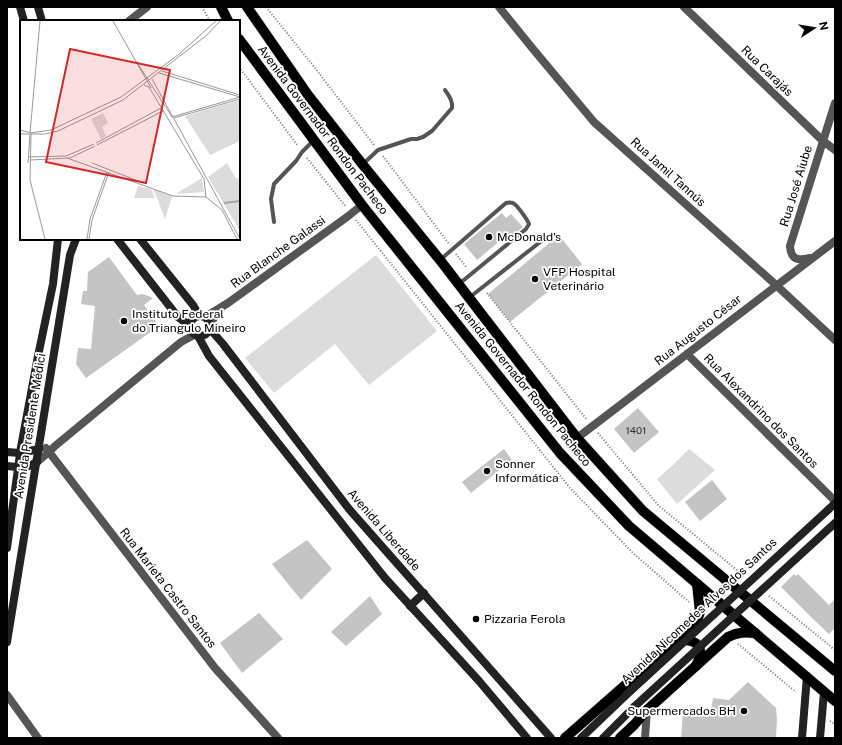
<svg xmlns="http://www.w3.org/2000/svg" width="842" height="745" viewBox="0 0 842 745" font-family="'Public Sans',sans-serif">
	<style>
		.green { fill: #dcdcdc }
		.building { fill: #c4c4c4 }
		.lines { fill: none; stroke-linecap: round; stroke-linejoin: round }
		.primary-casing { stroke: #dbdbdb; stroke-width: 11 }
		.path { stroke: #777; stroke-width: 2; stroke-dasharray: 1 2; stroke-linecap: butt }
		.lane { stroke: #555; stroke-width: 4 }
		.street { stroke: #555; stroke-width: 8 }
		.secondary { stroke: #222; stroke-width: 8 }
		.primary { stroke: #000; stroke-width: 10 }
		.secondary-bridge { stroke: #222; stroke-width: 8 }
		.poi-dot { fill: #000; stroke: #fff; stroke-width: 1.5 }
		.labels { text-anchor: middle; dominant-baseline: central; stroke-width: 3.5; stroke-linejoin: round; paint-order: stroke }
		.number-label { font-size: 10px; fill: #313131 }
		.street-label { font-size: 12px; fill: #000; stroke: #fff }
		.poi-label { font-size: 12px; fill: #000; stroke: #fff; text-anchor: start }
		.inset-river { fill: none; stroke: #a3a3a3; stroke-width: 2 }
		.inset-road { fill: none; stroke: #999; stroke-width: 1 }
		.view { fill: #d62828; fill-opacity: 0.15; stroke: #d62828; stroke-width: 2 }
		.inset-edge { fill: none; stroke: #000; stroke-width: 2 }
	</style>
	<rect width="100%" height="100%" fill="#fff"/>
	<g class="green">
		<path d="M 376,255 L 437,331 L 369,385 L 335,344 L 274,393 L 245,358 Z"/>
		<path d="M 689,449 L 715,470 L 677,504 L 657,479 L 673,465 Z"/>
	</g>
	<g class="building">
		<path d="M 502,213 L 506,218 L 511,214 L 523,227 L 509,238 L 507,235 L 477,260 L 464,244 Z"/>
		<path d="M 559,235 L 582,264 L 510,322 L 488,294 Z"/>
		<path d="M 109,257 L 137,295 L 142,294 L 146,295 L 153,298 L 144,305 L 159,326 L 86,378 L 76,364 L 78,348 L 91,349 L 95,306 L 81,304 L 83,291 L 87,291 L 88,272 Z"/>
		<path d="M 638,408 L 659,432 L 634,453 L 614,429 Z"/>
		<path d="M 504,449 L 512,460 L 471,493 L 462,482 Z"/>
		<path d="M 712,480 L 727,499 L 700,521 L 685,502 Z"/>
		<path d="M 307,540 L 332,569 L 301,600 L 272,564 Z"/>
		<path d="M 794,574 L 796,576 L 798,574 L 829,605 L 835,599 L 835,628 L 829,634 L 812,618 L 781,587 Z"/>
		<path d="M 370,596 L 382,614 L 346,646 L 331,632 Z"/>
		<path d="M 259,613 L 283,639 L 242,673 L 220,643 Z"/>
		<path d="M 748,682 L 776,708 L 777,719 L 776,738 L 681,738 L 683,710 L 711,711 L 713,698 L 729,700 Z"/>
	</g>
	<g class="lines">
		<g class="primary-casing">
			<g id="primary">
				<path d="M 221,7 L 228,21"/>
				<path d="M 247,7 L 308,95 L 363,165 L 440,260 L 577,438 L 643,511 L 835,671"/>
				<path d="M 239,39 L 362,205 L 560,453 L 629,526 L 835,701"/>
				<path d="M 678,640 C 699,639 705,647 696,666"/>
				<path d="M 565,738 L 655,659 L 691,625 L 698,618 L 700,612 L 697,584"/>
				<path d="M 620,738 L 634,725 L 647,710 L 728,637 C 738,632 745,632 755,633"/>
			</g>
		</g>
		<g class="path">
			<path d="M 202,7 L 210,21"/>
			<path d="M 266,7 L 315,68 L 374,145"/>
			<path d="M 239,67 L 298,146"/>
			<path d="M 383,156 L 449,244"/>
			<path d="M 307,158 L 346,207"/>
			<path d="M 356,220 L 570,488 L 633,553 L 689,602"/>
			<path d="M 456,254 L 467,268"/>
			<path d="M 487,293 L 587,420"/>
			<path d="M 598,433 L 658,505 L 744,576"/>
			<path d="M 769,596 L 835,650"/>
			<path d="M 738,644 L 796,692"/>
			<path d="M 830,721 L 835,724"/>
		</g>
		<g class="lane">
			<path d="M 363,164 L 378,150 L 411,139 L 417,139 L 423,137 L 432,131 L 452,108 C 453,101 449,96 445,90"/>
			<path d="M 274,222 L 271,199 L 274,184 L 296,161 L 302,152 L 314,140"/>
			<path d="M 440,260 L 506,203 C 509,202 510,202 513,203 C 517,205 527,219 529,224 L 526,229 L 459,284"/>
			<path d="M 470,297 L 544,239"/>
		</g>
		<g class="street">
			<path d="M 499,7 L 533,49 L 594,122 L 776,285 L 835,340"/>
			<path d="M 684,7 L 823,141 L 835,150"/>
			<path d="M 129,21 L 147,7"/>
			<path d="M 810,258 C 798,261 791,260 790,246 L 835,103"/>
			<path d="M 205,317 L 228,303 L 347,217 L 362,205"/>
			<path d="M 210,323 L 220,311"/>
			<path d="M 687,354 L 835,501"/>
			<path d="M 577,438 L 835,241"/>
			<path d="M 46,448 L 215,668 L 278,738"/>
			<path d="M 37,462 L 49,452 L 55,446 L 181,342 L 194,335"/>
			<path d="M 7,695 L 38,738"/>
			<path d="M 645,738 L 647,710"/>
		</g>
		<g class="secondary">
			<path d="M 20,7 L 24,21"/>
			<path d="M 38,7 L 42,21"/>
			<path d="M 117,239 L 178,317 L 190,326"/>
			<path d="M 140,239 L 193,305 L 199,315"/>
			<circle cx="200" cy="326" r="10"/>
			<path d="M 210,329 L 223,344 L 349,509 L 551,738"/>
			<path d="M 198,336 L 209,356 L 385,578 L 479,681 L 527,738"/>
			<path d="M 7,452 L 20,453 L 39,449"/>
			<path d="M 7,466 L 25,468 L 37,462"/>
			<path d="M 829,509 L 835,503"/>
			<path d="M 7,548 L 21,447 L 38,356 L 53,284 L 58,239"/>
			<path d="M 410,606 L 424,593"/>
			<path d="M 7,642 L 70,255 L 76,239"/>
			<path d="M 581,738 L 625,696"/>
			<path d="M 603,738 L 634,707"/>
			<path d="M 802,738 L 807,676"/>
			<path d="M 820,738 L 824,692"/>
		</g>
		<use href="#primary" class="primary"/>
		<g class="secondary-bridge">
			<path d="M 625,696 L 829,509"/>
			<path d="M 634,707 L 835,523"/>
		</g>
	</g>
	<g class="poi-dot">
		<circle cx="489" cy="237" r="4"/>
		<circle cx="535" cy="279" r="4"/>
		<circle cx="124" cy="321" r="4"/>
		<circle cx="487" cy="471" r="4"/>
		<circle cx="476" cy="619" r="4"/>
		<circle cx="744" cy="711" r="4"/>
	</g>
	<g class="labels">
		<g class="number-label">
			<text x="636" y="430">1401</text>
		</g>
		<g class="street-label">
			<text transform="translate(767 71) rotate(44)">Rua Carajás</text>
			<text transform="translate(323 130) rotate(53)">Avenida Governador Rondon Pacheco</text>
			<text transform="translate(668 172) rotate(42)">Rua Jamil Tannús</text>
			<text transform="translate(796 186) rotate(-73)">Rua José Aiube</text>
			<text transform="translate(278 252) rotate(-36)">Rua Blanche Galassi</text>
			<text transform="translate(698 330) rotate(-38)">Rua Augusto César</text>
			<text transform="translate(523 384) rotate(51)">Avenida Governador Rondon Pacheco</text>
			<text transform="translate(761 411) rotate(45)">Rua Alexandrino dos Santos</text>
			<text transform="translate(30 426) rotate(-81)">Avenida Presidente Médici</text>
			<text transform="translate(384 530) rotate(49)">Avenida Liberdade</text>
			<text transform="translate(168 588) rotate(52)">Rua Marieta Castro Santos</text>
			<text transform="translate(699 611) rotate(-43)">Avenida Nicomedes Alves dos Santos</text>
		</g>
		<g class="poi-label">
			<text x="497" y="237">McDonald's</text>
			<text x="543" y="272">VFP Hospital<tspan x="543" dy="14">Veterinário</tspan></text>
			<text x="132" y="314">Instituto Federal<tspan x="132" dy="14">do Triangulo Mineiro</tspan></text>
			<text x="495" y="464">Sonner<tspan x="495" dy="14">Informática</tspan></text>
			<text x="484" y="619">Pizzaria Ferola</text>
			<text x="736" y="711" text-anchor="end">Supermercados BH</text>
		</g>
	</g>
	<g transform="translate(20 20)">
		<rect width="220" height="220" fill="#fff"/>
		<path d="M 220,80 L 220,121 L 190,135 L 165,96 ZM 83,93 L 88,103 L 82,107 L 86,116 L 81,119 L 71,99 ZM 207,143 L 215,157 L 220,160 L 220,211 L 188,157 ZM 182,158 L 184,172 L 157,174 L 157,173 ZM 118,166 L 131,169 L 135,178 L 114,178 ZM 133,169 L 152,176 L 145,200 L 138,180 Z" fill="#dcdcdc"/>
		<path class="inset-river" d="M 204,183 L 220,181"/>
		<path class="inset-road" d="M 93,1 L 131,68M 116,41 L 152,97 L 220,77M 142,51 L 220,75M 139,53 L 220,77M 132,59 L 220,219M 124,65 L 129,67 L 184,159 L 186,177 L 202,190 L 217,219M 154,98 L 220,79M 0,110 L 11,113 L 31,110 L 101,77 L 158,35 L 196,1M 10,113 L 20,1M 0,114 L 25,114 L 38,111 L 103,80 L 187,15 L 200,1M 11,114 L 10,160 L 25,219M 76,123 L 141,88M 77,125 L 143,91M 8,137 L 46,136 L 74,124M 47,138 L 153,176 L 186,177M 10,140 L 50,138 L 75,126M 8,143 L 10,114M 72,143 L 121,162M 67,219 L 70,199 L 87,152M 69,219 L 72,200 L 89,152"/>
		<path class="view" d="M 50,29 L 150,50 L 126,163 L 26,142 Z"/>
		<rect width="220" height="220" class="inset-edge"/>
	</g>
	<rect width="842" height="745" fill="none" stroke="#000000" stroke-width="16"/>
	<g transform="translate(814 28) rotate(78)" stroke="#ffffff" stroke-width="3" paint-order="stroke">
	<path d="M0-3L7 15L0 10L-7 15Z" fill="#000000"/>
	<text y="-6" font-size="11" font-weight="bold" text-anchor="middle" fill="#000000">N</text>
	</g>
</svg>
